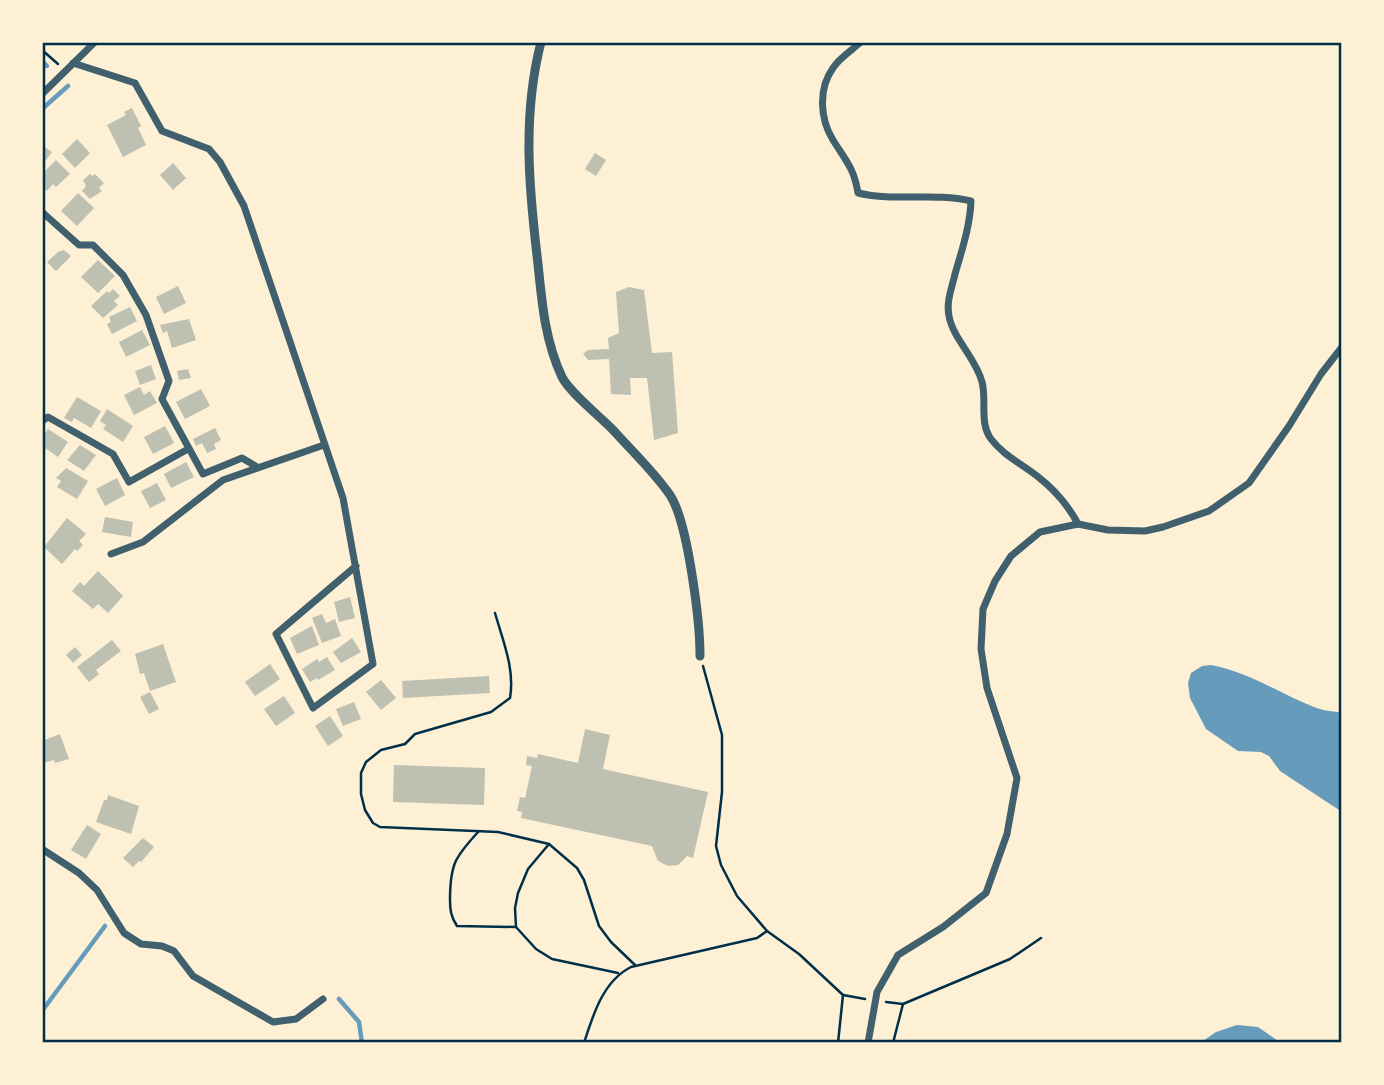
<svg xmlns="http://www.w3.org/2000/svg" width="1384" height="1085" viewBox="0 0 1384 1085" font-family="Rubik,sans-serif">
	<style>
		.water { fill: #669bbc }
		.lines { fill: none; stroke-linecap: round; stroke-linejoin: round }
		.stream { stroke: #669bbc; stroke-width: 4.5 }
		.building { fill: #bec0b2 }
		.path { stroke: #003049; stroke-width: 2.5 }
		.minor { stroke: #3f606c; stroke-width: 7 }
		.tertiary { stroke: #3f606c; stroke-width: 9 }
		.neatline { fill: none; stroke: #003049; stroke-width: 2.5 }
	</style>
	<rect width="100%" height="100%" fill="#fdf0d5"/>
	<g class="water">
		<path d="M 1211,665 C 1249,672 1279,693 1314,707 C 1323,711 1333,711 1342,713 L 1342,812 L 1280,771 L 1269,756 L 1261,752 L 1238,751 L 1206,729 L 1190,698 L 1188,683 L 1191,673 L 1202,666 Z"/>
		<path d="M 1237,1025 L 1258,1027 L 1281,1043 L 1200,1043 L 1216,1032 Z"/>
	</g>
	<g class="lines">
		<g class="stream">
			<path d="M 42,61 L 47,66"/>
			<path d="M 42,109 L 68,86"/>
			<path d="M 339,999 L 359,1022 L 362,1043"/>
			<path d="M 42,1011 L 105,926"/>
		</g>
	</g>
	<g class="building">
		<path d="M 132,108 L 141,126 L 138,128 L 146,145 L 123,157 L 107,125 L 126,115 L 124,112 Z"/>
		<path d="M 77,139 L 90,153 L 75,168 L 62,154 Z"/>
		<path d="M 42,145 L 52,152 L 42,166 Z"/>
		<path d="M 595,153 L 606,160 L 596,176 L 585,169 Z"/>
		<path d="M 56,160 L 70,174 L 56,187 L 53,184 L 47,191 L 42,186 L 42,174 Z"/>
		<path d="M 173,163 L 186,178 L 173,190 L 160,175 Z"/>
		<path d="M 90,174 L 92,176 L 95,174 L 104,183 L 99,188 L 102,191 L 90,199 L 82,191 L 86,186 L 83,180 Z"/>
		<path d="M 78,193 L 94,208 L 77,226 L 61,211 Z"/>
		<path d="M 64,250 L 71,256 L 56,271 L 47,262 L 58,252 Z"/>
		<path d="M 98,260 L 115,276 L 98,293 L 81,277 Z"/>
		<path d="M 178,286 L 186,303 L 164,314 L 156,297 Z"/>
		<path d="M 629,287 L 644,290 L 652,353 L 672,352 L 678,433 L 654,440 L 647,378 L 630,378 L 631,395 L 611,394 L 609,359 L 588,360 L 583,354 L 588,350 L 609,349 L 608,338 L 619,333 L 616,292 Z"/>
		<path d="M 113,289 L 120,296 L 114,301 L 118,305 L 103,318 L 91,306 L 107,291 L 109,293 Z"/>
		<path d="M 130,307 L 137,321 L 112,334 L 107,324 L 111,322 L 109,317 Z"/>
		<path d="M 189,319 L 196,340 L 172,348 L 167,331 L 163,333 L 160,325 Z"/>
		<path d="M 142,330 L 150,345 L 126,357 L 119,342 Z"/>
		<path d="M 151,365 L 156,379 L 140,385 L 135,371 Z"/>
		<path d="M 188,369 L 191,378 L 179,380 L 177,371 Z"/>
		<path d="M 140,387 L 144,395 L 150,391 L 157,403 L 134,415 L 124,395 Z"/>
		<path d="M 201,389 L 210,406 L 185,419 L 176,402 Z"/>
		<path d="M 77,397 L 101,411 L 91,428 L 74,418 L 72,422 L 64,418 Z"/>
		<path d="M 107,409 L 133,426 L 123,442 L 103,429 L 106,425 L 100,421 Z"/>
		<path d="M 165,426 L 174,443 L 153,454 L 144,437 Z"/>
		<path d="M 215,428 L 221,440 L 214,444 L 216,449 L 207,453 L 202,443 L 196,446 L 193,439 Z"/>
		<path d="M 48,429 L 68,442 L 58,457 L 42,446 L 42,438 Z"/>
		<path d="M 80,445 L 96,455 L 84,471 L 67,460 Z"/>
		<path d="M 186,462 L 194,477 L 171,488 L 164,474 Z"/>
		<path d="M 66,468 L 88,481 L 77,499 L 57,487 L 61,481 L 56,478 Z"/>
		<path d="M 117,478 L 125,495 L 105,506 L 96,489 Z"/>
		<path d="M 157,483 L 166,500 L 150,508 L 141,491 Z"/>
		<path d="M 105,517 L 133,522 L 131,537 L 102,532 Z"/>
		<path d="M 67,518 L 86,534 L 79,541 L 83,545 L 77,551 L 75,549 L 62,564 L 44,547 Z"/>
		<path d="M 98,571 L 123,596 L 108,613 L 98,604 L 93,609 L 72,591 L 80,582 L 84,586 Z"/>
		<path d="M 350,597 L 355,618 L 339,622 L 334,602 Z"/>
		<path d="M 322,614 L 326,623 L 335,619 L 341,636 L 322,643 L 312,618 Z"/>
		<path d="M 312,626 L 319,645 L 297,654 L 290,638 Z"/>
		<path d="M 352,638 L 361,652 L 341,663 L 333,652 Z"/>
		<path d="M 112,640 L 121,651 L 96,670 L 99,674 L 89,682 L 77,667 Z"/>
		<path d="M 163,644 L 176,682 L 150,691 L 144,673 L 140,674 L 135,654 Z"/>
		<path d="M 75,647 L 82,655 L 73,663 L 66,655 Z"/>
		<path d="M 327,657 L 335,670 L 318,680 L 317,678 L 310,682 L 302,669 L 317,659 L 319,662 Z"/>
		<path d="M 270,664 L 280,679 L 255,696 L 245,682 Z"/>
		<path d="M 489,676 L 490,693 L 403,698 L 402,681 Z"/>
		<path d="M 381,680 L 396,698 L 381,710 L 366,692 Z"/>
		<path d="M 150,692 L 159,709 L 149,714 L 140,697 Z"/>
		<path d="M 284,696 L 295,713 L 276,726 L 264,709 Z"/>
		<path d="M 354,702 L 361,719 L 343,726 L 336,709 Z"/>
		<path d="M 330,716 L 343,736 L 328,746 L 315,726 Z"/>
		<path d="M 585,729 L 610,735 L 603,769 L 708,792 L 693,858 L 687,856 L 678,865 L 668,866 L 658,861 L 652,846 L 521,818 L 522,812 L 517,811 L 520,797 L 525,798 L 532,766 L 526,765 L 527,756 L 537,758 L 538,754 L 578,763 Z"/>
		<path d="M 60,734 L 69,759 L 55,763 L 54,760 L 44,763 L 42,741 Z"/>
		<path d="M 394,765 L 485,768 L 484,805 L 393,802 Z"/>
		<path d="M 108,795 L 139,806 L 131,834 L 96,822 L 104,800 L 107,800 Z"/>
		<path d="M 87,825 L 101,834 L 86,859 L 71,850 Z"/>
		<path d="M 143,838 L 154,847 L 141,862 L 139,861 L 133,867 L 123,858 Z"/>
	</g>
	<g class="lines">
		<g class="path">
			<path d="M 42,50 L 58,64"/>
			<path d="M 495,613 C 503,641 515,669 510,698 L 491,712 L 415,734 L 405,744 L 381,750 L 366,762 L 361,773 L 361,794 L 365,810 L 373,823 L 380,827 L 498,832 L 549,844 L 577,868 L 584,880 L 599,926 L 611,942 L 635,965"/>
			<path d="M 703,666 L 722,735 L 722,792 L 716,846 L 721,865 L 737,896 L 767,931 L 799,954 L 843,995 L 865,999"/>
			<path d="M 479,831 C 455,857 450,864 450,900 C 450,910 451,917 457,926 L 516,927"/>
			<path d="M 549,844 L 528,869 L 518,893 L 515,908 L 516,927 L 536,949 L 552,959 L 618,973"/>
			<path d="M 886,1002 L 903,1004 L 1010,959 L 1041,938"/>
			<path d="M 584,1043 C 593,1015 603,981 631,967 L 757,938 L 767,931"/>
			<path d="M 838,1043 L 843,995"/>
			<path d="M 893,1043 L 903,1004"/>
		</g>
		<g class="minor">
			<path d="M 861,42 C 852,50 839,58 833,68 C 818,89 820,119 833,140 C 846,161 854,168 858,193 C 896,202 933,192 971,201 C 970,226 962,250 955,274 C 952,288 946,301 949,316 C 953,339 976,358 982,382 C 987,400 979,423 991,439 C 1003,455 1022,464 1037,476 C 1054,489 1068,505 1078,524"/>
			<path d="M 73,63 L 135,83 L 162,131 L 209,149 L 220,162 L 244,206 L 343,498 L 373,664 L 313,708 L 276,634 L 356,566"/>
			<path d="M 42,94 L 95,42"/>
			<path d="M 42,212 L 79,245 L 93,245 L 123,275 L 146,315 L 169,381 L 162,399 L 203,474 L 242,458 L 257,467"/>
			<path d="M 42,421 L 48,417 L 113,454 L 129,482 L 188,449"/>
			<path d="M 111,554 L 143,542 L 223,480 L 324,445"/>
			<path d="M 42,849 L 79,873 L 97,890 L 124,933 L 141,944 L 162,946 L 174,951 L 193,976 L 273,1022 L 296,1019 L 323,999"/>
			<path d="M 868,1043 L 877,992 L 898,955 L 943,927 L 986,893 L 1007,834 L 1017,778 L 987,688 L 981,649 L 983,609 L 995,581 L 1011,556 L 1040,532 L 1078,524 L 1108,530 L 1145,531 L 1163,527 L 1209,511 L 1249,483 L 1289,426 L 1321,374 L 1342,347"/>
		</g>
		<path class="tertiary" d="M 541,42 C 522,116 529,189 538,264 C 542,303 545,341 562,377 C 570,393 601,417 614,431 C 632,451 655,473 670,495 C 688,522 700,622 700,656"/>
	</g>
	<rect width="1384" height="1085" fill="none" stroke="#fdf0d5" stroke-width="88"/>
	<rect x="44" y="44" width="1296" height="997" class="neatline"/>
</svg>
